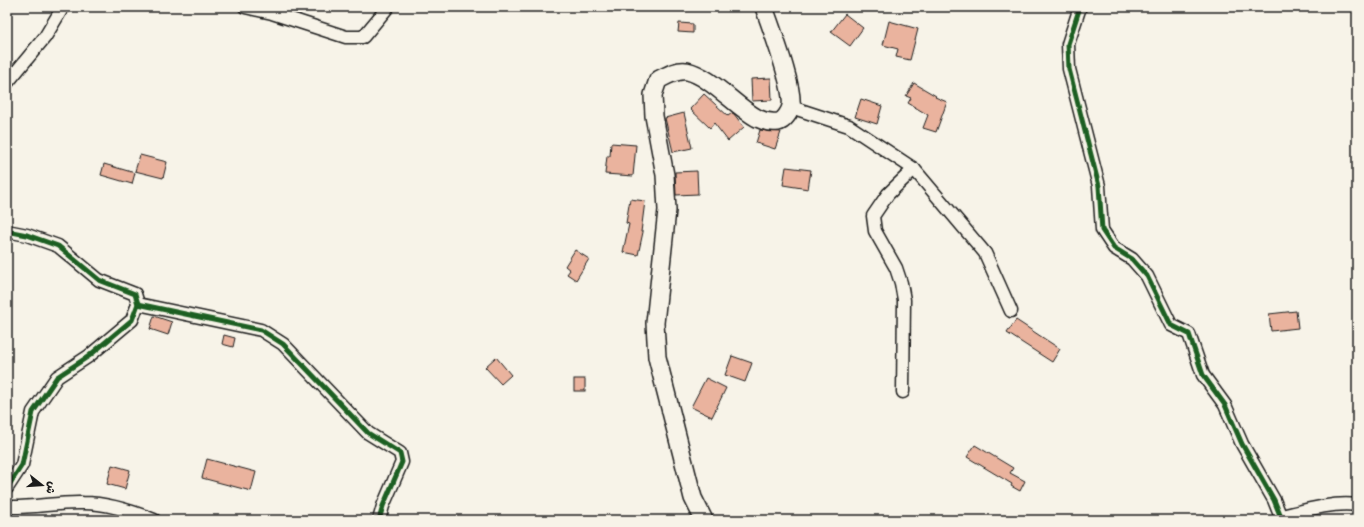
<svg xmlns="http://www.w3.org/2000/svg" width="1364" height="527" viewBox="0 0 1364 527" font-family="Mali,'Playpen Sans Arabic',sans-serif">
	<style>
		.building { fill: #eab39e; stroke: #1c1c1c }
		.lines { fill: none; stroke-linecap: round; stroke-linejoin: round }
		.minor-casing { stroke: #1c1c1c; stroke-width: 15 }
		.secondary-casing { stroke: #1c1c1c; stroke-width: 20 }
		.minor { stroke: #f7f3e8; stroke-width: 12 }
		.secondary { stroke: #f7f3e8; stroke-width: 17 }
		.cycleway-casing { stroke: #f7f3e8; stroke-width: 8 }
		.cycleway { stroke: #1b5e20; stroke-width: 5 }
	</style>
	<rect width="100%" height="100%" fill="#f7f3e8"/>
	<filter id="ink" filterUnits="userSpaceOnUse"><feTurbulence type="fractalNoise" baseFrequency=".025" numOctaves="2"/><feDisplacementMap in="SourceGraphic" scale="8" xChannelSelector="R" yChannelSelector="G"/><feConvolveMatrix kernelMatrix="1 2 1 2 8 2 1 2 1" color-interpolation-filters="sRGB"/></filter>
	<g filter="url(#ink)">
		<g class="building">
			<path d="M 845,14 L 863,28 L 850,46 L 831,32 Z"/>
			<path d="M 889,21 L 918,29 L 910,60 L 896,57 L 898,49 L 883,45 Z"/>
			<path d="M 679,23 L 693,24 L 693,33 L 678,32 Z"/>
			<path d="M 771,78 L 772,100 L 752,101 L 751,79 Z"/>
			<path d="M 914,83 L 936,96 L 935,97 L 947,102 L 936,132 L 923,128 L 928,115 L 908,103 L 911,98 L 906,96 Z"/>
			<path d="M 704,94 L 728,116 L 732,113 L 734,114 L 744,127 L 728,141 L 714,123 L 710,128 L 690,109 Z"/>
			<path d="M 861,99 L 882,106 L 877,124 L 855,117 Z"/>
			<path d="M 684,113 L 692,148 L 673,152 L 665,118 Z"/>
			<path d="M 760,130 L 781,132 L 775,149 L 756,143 Z"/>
			<path d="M 611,143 L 636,145 L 633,176 L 605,174 L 607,156 L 610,156 Z"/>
			<path d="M 140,155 L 167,162 L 163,178 L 135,171 Z"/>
			<path d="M 104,164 L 135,173 L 132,184 L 101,175 Z"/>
			<path d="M 786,167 L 811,170 L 808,189 L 783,185 Z"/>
			<path d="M 697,171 L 698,194 L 676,195 L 675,172 Z"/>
			<path d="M 630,199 L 645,201 L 641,232 L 643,232 L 638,255 L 623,252 L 629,224 L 626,223 Z"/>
			<path d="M 575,250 L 589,259 L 576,280 L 567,274 L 570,270 L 565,266 Z"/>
			<path d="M 1296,311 L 1298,328 L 1271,331 L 1269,314 Z"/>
			<path d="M 154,316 L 172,322 L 168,335 L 150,329 Z"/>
			<path d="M 1016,320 L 1060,349 L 1052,362 L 1007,333 Z"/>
			<path d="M 224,335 L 235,338 L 233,347 L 222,344 Z"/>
			<path d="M 732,356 L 752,363 L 745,382 L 725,375 Z"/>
			<path d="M 496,357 L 511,375 L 501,384 L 485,367 Z"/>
			<path d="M 706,378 L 726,388 L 712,417 L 691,407 Z"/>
			<rect x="574" y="379" width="11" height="12"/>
			<path d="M 975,445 L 1013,468 L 1010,473 L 1025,481 L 1020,491 L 1011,486 L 1012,484 L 967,457 Z"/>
			<path d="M 207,459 L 256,472 L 251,491 L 202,478 Z"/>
			<path d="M 112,465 L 130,470 L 125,489 L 107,484 Z"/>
		</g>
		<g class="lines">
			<g class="minor-casing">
				<g id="minor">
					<path d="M 245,7 L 272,13 L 346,37 L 363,37 L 388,7"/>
					<path d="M 1080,7 L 1068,44 L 1069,69 L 1099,186 L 1102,230 L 1114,248 L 1132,259 L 1147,276 L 1171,325 L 1189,334 L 1203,375 L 1225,405 L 1242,444 L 1274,500 L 1282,520"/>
					<path d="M 7,83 L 45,37 L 63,7"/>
					<path d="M 791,107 L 849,126 L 914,169 L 985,253 L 1011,311"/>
					<path d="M 7,231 L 27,235 L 58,246 L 99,280 L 135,294 L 138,304 L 132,320 L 89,356 L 57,377 L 33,412 L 22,465 L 7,488"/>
					<path d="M 138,304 L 261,330 L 283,344 L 368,433 L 400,453 L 402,462 L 383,506 L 379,520"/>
					<path d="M 903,392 L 904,300 L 901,283 L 896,268 L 875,231 L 873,216 L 888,194 L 914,169"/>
					<path d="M 7,507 C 33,508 58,502 83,503 C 108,503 132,511 154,520"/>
					<path d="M 1282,516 C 1306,510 1332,502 1357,505"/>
				</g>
			</g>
			<g class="secondary-casing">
				<path id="secondary" d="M 704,520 L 693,498 L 657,357 L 655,323 L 667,210 L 665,175 L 654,116 L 653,95 L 658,80 C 666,76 677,69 687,71 C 710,76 735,106 757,118 C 763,121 771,123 778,122 C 784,121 790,112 791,106 C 794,87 771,28 764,7"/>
			</g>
			<use href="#minor" class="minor"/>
			<use href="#secondary" class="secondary"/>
			<g class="cycleway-casing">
				<g id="cycleway">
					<path d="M 1080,7 L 1068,44 L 1069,69 L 1099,186 L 1102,230 L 1114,248 L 1132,259 L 1147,276 L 1171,325 L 1189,334 L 1203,375 L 1225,405 L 1242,444 L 1274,500 L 1282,520"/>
					<path d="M 7,231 L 27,235 L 58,246 L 99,280 L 135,294 L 138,304 L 132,320 L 89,356 L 57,377 L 33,412 L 22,465 L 7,488"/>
					<path d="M 138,304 L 261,330 L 283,344 L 368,433 L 400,453 L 402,462 L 383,506 L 379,520"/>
				</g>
			</g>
			<use href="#cycleway" class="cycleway"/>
		</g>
	</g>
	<rect width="1364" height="527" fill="none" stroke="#f7f3e8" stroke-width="24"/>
	<rect x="12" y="12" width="1340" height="503" fill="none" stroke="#1c1c1c" stroke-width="1.5" filter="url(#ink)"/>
	<g transform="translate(42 485) rotate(107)" stroke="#f7f3e8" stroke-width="3" paint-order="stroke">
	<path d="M0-3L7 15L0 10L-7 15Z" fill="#1c1c1c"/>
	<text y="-6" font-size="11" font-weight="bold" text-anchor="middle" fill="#1c1c1c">ش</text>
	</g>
</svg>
